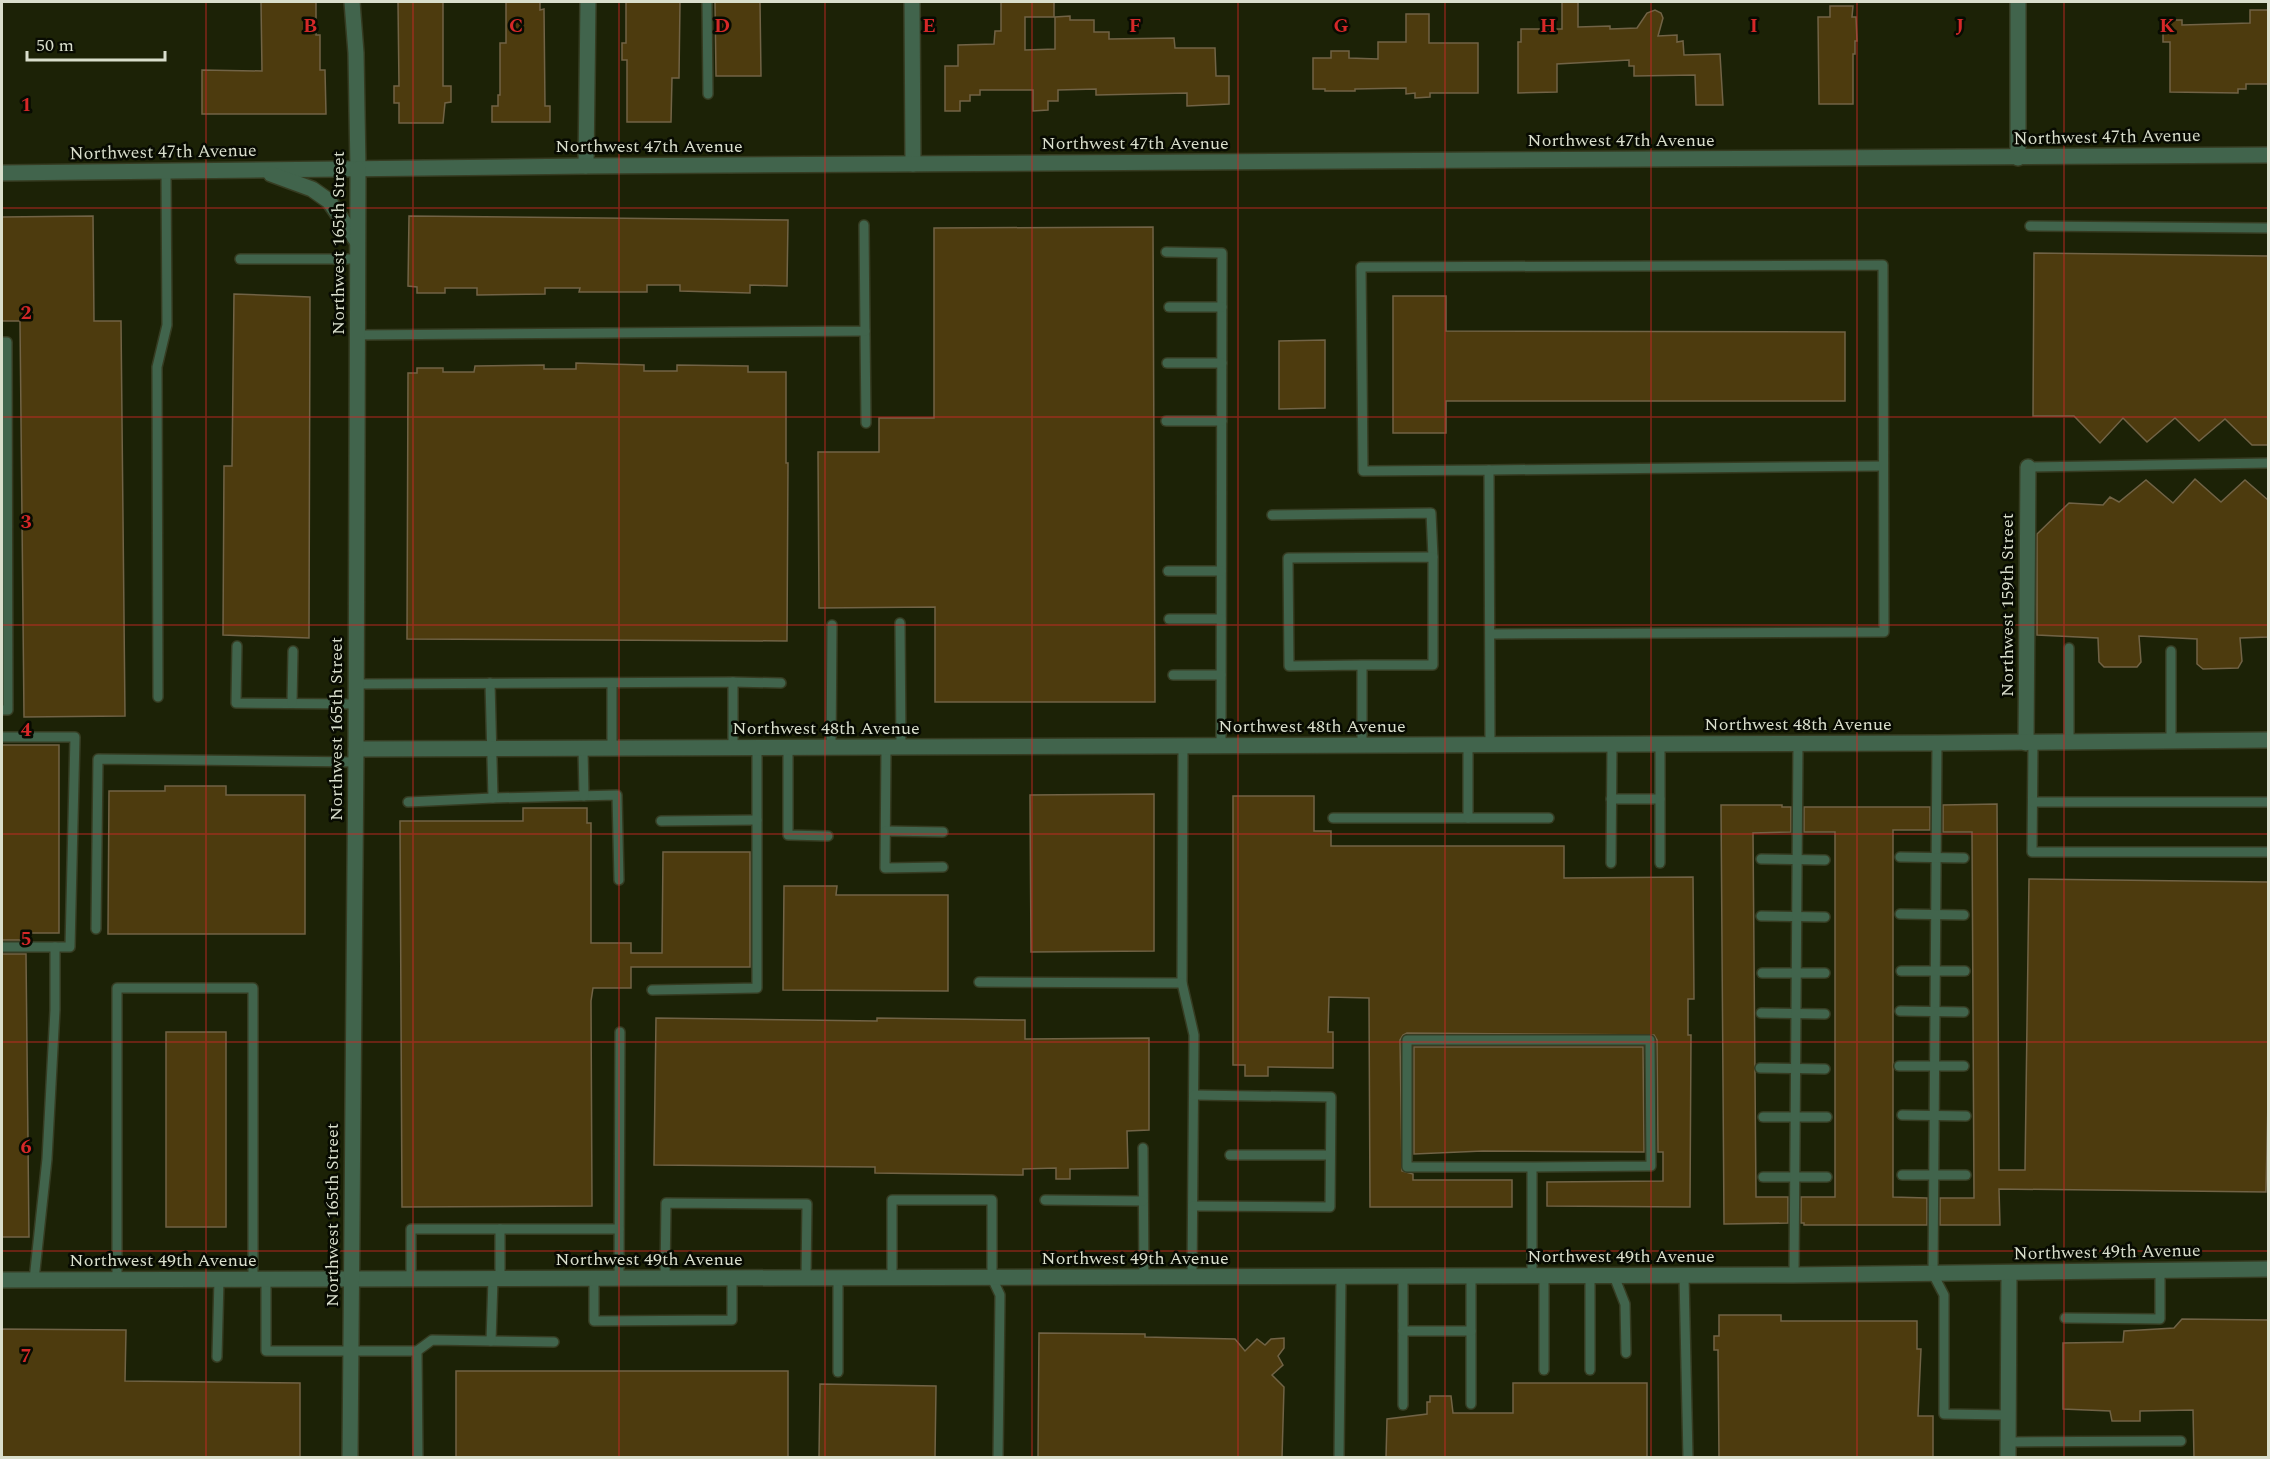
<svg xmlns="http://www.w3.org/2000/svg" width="2270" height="1459" viewBox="0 0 2270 1459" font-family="Spectral,serif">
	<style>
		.building { fill: #4d3b0e; stroke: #716346; stroke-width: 1.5 }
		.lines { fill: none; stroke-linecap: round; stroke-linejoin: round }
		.service-casing { stroke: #363c22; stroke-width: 12 }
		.minor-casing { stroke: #363c22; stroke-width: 18 }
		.tertiary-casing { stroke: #363c22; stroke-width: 18 }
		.service { stroke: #41644c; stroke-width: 9 }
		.minor { stroke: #41644c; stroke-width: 15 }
		.tertiary { stroke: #41644c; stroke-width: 15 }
		.grid { fill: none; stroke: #d62828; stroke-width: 1.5; stroke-opacity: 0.55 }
		.labels { text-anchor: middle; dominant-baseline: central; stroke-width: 5; stroke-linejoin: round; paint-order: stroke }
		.street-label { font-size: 18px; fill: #d9decc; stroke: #080b02 }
		.grid-label { font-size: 20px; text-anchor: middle; font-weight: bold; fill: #d62828; stroke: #080b02; stroke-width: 5; stroke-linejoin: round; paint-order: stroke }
	</style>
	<rect width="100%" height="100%" fill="#1c2206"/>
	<g class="building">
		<path d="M 261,2 L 316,2 L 316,35 L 320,35 L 320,70 L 325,70 L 326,114 L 202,114 L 202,70 L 262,71 Z"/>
		<path d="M 398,2 L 443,2 L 443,86 L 451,86 L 451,102 L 445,103 L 443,123 L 399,123 L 399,103 L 394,103 L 394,86 L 399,86 Z"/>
		<path d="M 506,2 L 540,2 L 540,10 L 544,9 L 545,106 L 550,106 L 550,122 L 492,122 L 492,106 L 498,106 L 498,95 L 500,95 L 500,43 L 506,43 Z"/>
		<path d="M 626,2 L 680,2 L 679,78 L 672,78 L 671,122 L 627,122 L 627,60 L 622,60 L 622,43 L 626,43 Z"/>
		<path d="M 715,2 L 760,2 L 761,76 L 716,76 Z"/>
		<path d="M 1001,2 L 1054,2 L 1054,17 L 1025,17 L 1025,50 L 1055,49 L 1055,17 L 1070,16 L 1070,20 L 1094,20 L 1094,32 L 1109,32 L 1109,39 L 1174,38 L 1175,48 L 1215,48 L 1216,76 L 1229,76 L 1229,104 L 1187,106 L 1187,93 L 1096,95 L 1096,89 L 1058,90 L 1058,101 L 1048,101 L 1048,110 L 1033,111 L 1033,90 L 980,90 L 980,95 L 970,95 L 970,101 L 960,101 L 960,111 L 945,111 L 945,66 L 958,66 L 958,45 L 994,44 L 995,31 L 1001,31 Z"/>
		<path d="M 1562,2 L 1578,2 L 1578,27 L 1610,26 L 1610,29 L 1637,28 L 1647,13 L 1655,10 L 1661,13 L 1663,18 L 1658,36 L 1677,35 L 1677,42 L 1683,41 L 1684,55 L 1720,54 L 1723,105 L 1696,105 L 1695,75 L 1634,76 L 1634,66 L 1629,66 L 1629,60 L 1557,64 L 1557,92 L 1518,93 L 1518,42 L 1521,42 L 1521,29 L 1562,29 Z"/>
		<path d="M 1830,6 L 1853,6 L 1852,17 L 1856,17 L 1857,41 L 1855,41 L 1855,54 L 1853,54 L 1853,104 L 1819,104 L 1818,17 L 1830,17 Z"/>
		<path d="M 2250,10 L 2268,10 L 2268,84 L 2246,84 L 2246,89 L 2238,89 L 2238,93 L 2170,92 L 2170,42 L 2163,42 L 2163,20 L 2182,20 L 2182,25 L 2250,23 Z"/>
		<path d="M 1406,14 L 1429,14 L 1429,43 L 1478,43 L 1478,93 L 1430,93 L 1430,97 L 1415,98 L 1415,93 L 1406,94 L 1406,88 L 1355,89 L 1355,91 L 1325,91 L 1325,89 L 1313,89 L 1313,58 L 1331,58 L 1331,51 L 1349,51 L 1349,58 L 1378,59 L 1378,42 L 1406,42 Z"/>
		<path d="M 93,216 L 94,321 L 121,321 L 125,716 L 24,717 L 20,321 L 2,321 L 2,217 Z"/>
		<path d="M 409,216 L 788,220 L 787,286 L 750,285 L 750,293 L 680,291 L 680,285 L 647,285 L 647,292 L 579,292 L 580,288 L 545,288 L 545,294 L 477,295 L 477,288 L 445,288 L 445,293 L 417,293 L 417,287 L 408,286 Z"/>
		<path d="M 1153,227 L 1155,702 L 935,702 L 935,607 L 819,608 L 818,452 L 879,452 L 879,418 L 934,418 L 934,228 Z"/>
		<path d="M 2034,253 L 2268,256 L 2268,445 L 2252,445 L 2225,419 L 2199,441 L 2175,418 L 2147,442 L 2123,418 L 2100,443 L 2074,416 L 2033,416 Z"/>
		<path d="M 234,294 L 310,297 L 309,638 L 223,635 L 224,466 L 232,466 Z"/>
		<path d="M 1393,296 L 1446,296 L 1446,331 L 1845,332 L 1845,401 L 1446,401 L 1446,433 L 1393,433 Z"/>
		<path d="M 1325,340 L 1325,408 L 1279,409 L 1279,341 Z"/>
		<path d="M 576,363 L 644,365 L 644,371 L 677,371 L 677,365 L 748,366 L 748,372 L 786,372 L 786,463 L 788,463 L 787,641 L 407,639 L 408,373 L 417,373 L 417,368 L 443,368 L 443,372 L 474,372 L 475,366 L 544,365 L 544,369 L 576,369 Z"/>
		<path d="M 2195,479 L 2221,502 L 2245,480 L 2268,500 L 2268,637 L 2240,638 L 2242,661 L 2238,668 L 2203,669 L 2197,664 L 2197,639 L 2139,636 L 2141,662 L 2137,667 L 2104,667 L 2099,662 L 2098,638 L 2037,635 L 2037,534 L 2069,503 L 2103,505 L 2110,497 L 2119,502 L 2146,480 L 2173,503 Z"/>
		<path d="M 2,745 L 59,745 L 59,933 L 26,933 L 26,940 L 2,940 Z"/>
		<path d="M 165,786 L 226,786 L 226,795 L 305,795 L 305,934 L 108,934 L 109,791 L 165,791 Z"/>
		<path d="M 1154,794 L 1154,951 L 1031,952 L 1030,795 Z"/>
		<path d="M 1233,796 L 1314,796 L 1314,831 L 1331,831 L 1331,846 L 1564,846 L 1564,878 L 1693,877 L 1694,999 L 1688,999 L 1688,1035 L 1691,1035 L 1690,1207 L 1547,1206 L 1547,1182 L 1663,1181 L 1663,1152 L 1658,1152 L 1657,1040 L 1654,1035 L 1407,1033 L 1403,1035 L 1400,1040 L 1402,1171 L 1413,1174 L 1413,1180 L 1512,1180 L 1512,1207 L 1370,1207 L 1369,998 L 1329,997 L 1328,1032 L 1333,1032 L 1333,1068 L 1268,1067 L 1268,1076 L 1245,1076 L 1245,1065 L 1233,1065 Z"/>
		<path d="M 1997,804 L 1999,1170 L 2025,1170 L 2029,879 L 2268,882 L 2268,1100 L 2266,1192 L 1999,1189 L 2000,1225 L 1940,1225 L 1940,1198 L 1974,1198 L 1972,832 L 1943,832 L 1943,805 Z"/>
		<path d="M 1721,805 L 1782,805 L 1782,807 L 1791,807 L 1791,832 L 1753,833 L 1756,1197 L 1788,1197 L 1788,1223 L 1724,1224 Z"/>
		<path d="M 1804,807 L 1930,807 L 1930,830 L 1893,830 L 1893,1197 L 1927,1198 L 1927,1225 L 1804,1225 L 1804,1223 L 1801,1223 L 1801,1197 L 1835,1197 L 1835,832 L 1804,832 Z"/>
		<path d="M 523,808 L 587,808 L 587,823 L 591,823 L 591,943 L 631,943 L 631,953 L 662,953 L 663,852 L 750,852 L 750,967 L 631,967 L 631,988 L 593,988 L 591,1001 L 592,1206 L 402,1207 L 400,821 L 523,821 Z"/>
		<path d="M 784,886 L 837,886 L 836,895 L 948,895 L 948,991 L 783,990 Z"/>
		<path d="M 2,954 L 26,954 L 29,1237 L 2,1237 Z"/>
		<path d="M 656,1018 L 877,1021 L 877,1018 L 1025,1020 L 1025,1039 L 1149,1038 L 1149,1130 L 1127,1131 L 1128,1168 L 1070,1169 L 1070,1179 L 1056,1179 L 1056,1168 L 1023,1169 L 1023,1175 L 875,1173 L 875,1167 L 654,1165 Z"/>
		<rect x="166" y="1032" width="60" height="195"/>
		<path d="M 1414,1047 L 1643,1047 L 1644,1152 L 1483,1151 L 1414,1154 Z"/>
		<path d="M 1719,1315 L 1781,1315 L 1781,1321 L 1917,1321 L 1917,1349 L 1921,1349 L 1918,1416 L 1933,1416 L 1933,1458 L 1719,1458 L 1718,1350 L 1714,1350 L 1714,1336 L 1719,1336 Z"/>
		<path d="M 2182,1319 L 2268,1320 L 2268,1458 L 2194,1458 L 2193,1410 L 2140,1411 L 2140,1421 L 2112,1421 L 2110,1411 L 2063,1409 L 2063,1343 L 2123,1342 L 2124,1331 L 2174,1328 Z"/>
		<path d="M 2,1329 L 126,1330 L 125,1381 L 300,1383 L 300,1458 L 2,1458 Z"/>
		<path d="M 1039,1333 L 1145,1334 L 1145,1337 L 1235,1339 L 1245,1351 L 1257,1339 L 1265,1345 L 1271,1339 L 1284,1338 L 1284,1348 L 1278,1356 L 1283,1365 L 1272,1375 L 1284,1387 L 1282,1458 L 1038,1458 Z"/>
		<rect x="456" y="1371" width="332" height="87"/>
		<path d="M 1513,1383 L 1647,1383 L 1647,1458 L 1386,1458 L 1387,1419 L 1427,1414 L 1427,1402 L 1430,1402 L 1430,1396 L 1451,1396 L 1453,1413 L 1513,1413 Z"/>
		<path d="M 820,1384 L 936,1386 L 935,1458 L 819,1458 Z"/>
	</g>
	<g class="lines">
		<g class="service-casing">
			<g id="service">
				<path d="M 707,2 L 708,94"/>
				<path d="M 2030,226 L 2268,228"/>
				<path d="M 1166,252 L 1222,253 L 1221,746"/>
				<path d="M 240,259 L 357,259"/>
				<path d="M 1169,307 L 1222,307"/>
				<path d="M 865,331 L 866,423"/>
				<path d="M 357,335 L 865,331 L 864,225"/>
				<path d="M 2,342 L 7,342 L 8,710 L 2,710"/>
				<path d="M 1167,363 L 1222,363"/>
				<path d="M 1166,421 L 1222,421"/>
				<path d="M 2028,467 L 2268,463"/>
				<path d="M 1489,470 L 1883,466"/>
				<path d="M 1272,515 L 1431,513 L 1433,557"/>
				<path d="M 1168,571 L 1221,571"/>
				<path d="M 1169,619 L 1221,619"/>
				<path d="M 900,623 L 901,748"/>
				<path d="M 1490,634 L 1884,632 L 1883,265 L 1361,267 L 1363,471 L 1489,470 L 1490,745"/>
				<path d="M 237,646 L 236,703 L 356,704"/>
				<path d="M 1362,665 L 1433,665 L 1433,557 L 1288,558 L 1289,666 L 1362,665 L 1362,746"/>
				<path d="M 1173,675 L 1221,675"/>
				<path d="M 733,682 L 781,683"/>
				<path d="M 490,683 L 493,798 L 617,795 L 619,880"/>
				<path d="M 612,683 L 612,748"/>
				<path d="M 356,684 L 733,682 L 733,748"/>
				<path d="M 158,697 L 157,367 L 167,325 L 166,171"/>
				<path d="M 292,703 L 293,651"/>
				<path d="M 2,737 L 75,737 L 70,947 L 2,947"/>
				<path d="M 2171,741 L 2171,651"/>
				<path d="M 2069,742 L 2069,648"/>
				<path d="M 1937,743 L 1933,1274 L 1944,1295 L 1944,1414 L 2008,1415"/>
				<path d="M 2033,743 L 2032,852 L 2268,852"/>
				<path d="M 788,748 L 788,835 L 828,836"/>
				<path d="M 831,748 L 832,625"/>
				<path d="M 886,748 L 885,868 L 943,867"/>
				<path d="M 583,749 L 584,796"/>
				<path d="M 1611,799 L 1660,799"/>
				<path d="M 408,802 L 493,798"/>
				<path d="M 2033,802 L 2268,802"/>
				<path d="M 1333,818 L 1468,818 L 1468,745"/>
				<path d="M 1468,818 L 1549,818"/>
				<path d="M 661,821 L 757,820"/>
				<path d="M 886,831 L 943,832"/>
				<path d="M 1900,857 L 1964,858"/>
				<path d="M 1761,859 L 1825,860"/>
				<path d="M 1611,863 L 1612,745"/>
				<path d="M 1660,863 L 1660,745"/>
				<path d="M 1900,914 L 1964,915"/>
				<path d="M 1761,916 L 1825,917"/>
				<path d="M 96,929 L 98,759 L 356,762"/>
				<path d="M 1901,971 L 1965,971"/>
				<path d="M 1762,973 L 1825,973"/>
				<path d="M 979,982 L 1182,983 L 1183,746"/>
				<path d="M 1182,983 L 1194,1035 L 1192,1277"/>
				<path d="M 652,990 L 757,988 L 757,748"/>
				<path d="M 1900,1011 L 1964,1012"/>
				<path d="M 1761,1013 L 1825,1014"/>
				<path d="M 1899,1066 L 1964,1066"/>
				<path d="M 1760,1068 L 1825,1069"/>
				<path d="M 1902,1115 L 1966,1116"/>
				<path d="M 1763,1117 L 1827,1117"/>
				<path d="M 1143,1148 L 1144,1277"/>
				<path d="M 1230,1155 L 1330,1155"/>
				<path d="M 1532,1167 L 1651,1166 L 1650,1040 L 1407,1040 L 1407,1167 L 1532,1167 L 1532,1276"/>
				<path d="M 1902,1175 L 1966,1175"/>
				<path d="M 1763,1177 L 1827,1177"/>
				<path d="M 1045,1200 L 1143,1201"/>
				<path d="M 1193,1206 L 1330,1207 L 1331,1097 L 1194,1095"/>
				<path d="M 500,1229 L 500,1279"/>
				<path d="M 1794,1275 L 1798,744"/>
				<path d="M 1590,1276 L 1590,1370"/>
				<path d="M 1614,1276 L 1625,1304 L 1626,1353"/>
				<path d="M 1684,1276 L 1688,1458"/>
				<path d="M 1403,1277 L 1403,1405"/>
				<path d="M 619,1278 L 620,1032"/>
				<path d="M 665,1278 L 666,1203 L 807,1204 L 806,1278"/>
				<path d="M 838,1278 L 838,1372"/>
				<path d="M 892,1278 L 892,1200 L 992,1200 L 992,1278 L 1000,1295 L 998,1458"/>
				<path d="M 117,1279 L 117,988 L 253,988 L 253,1279"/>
				<path d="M 266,1279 L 266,1351 L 417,1351 L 418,1458"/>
				<path d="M 411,1279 L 411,1229 L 619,1229"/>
				<path d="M 594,1279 L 594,1321 L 732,1320 L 732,1278"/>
				<path d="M 34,1280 L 47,1159 L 55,1010 L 55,947"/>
				<path d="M 2065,1318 L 2160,1319 L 2160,1271"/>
				<path d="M 1403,1331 L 1471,1331 L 1471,1404"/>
				<path d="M 1471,1331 L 1471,1276"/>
				<path d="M 491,1341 L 554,1342"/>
				<path d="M 417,1351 L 432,1340 L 491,1341 L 493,1279"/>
				<path d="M 217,1357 L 219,1279"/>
				<path d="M 1544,1370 L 1544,1276"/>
				<path d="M 2008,1442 L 2181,1441"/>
				<path d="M 1339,1458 L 1341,1277"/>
			</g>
		</g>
		<g class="minor-casing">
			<g id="minor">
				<path d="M 352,2 L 356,53 L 358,169"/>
				<path d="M 912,2 L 913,164"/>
				<path d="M 2018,2 L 2018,158"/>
				<path d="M 586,166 L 588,2"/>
				<path d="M 2026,743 L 2028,467"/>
				<path d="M 356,749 L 1937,743 L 2268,740"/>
				<path d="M 2008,1458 L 2009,1273"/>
			</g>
		</g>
		<g class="tertiary-casing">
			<g id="tertiary">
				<path d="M 2,173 L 586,166 L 2268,155"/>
				<path d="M 271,174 L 312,189 L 329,201 L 357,241"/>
				<path d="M 2,1280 L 1794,1275 L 2268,1269"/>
				<path d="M 350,1458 L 356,749 L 358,169"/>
			</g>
		</g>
		<use href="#service" class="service"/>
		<use href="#minor" class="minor"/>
		<use href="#tertiary" class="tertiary"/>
	</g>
	<path class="grid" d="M 206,2 L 206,1458M 413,2 L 413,1458M 619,2 L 619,1458M 825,2 L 825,1458M 1032,2 L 1032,1458M 1238,2 L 1238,1458M 1445,2 L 1445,1458M 1651,2 L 1651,1458M 1857,2 L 1857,1458M 2064,2 L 2064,1458M 2,208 L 2268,208M 2,417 L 2268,417M 2,625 L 2268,625M 2,834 L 2268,834M 2,1042 L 2268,1042M 2,1251 L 2268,1251"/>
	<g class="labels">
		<g class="street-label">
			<text transform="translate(2107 137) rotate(-1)">Northwest 47th Avenue</text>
			<text x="1621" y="140">Northwest 47th Avenue</text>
			<text x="1135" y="143">Northwest 47th Avenue</text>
			<text x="649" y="146">Northwest 47th Avenue</text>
			<text transform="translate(163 152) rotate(-1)">Northwest 47th Avenue</text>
			<text transform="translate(338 243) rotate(-90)">Northwest 165th Street</text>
			<text transform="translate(2007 605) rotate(-90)">Northwest 159th Street</text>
			<text x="1798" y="724">Northwest 48th Avenue</text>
			<text x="1312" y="726">Northwest 48th Avenue</text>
			<text x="826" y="728">Northwest 48th Avenue</text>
			<text transform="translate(336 729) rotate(-90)">Northwest 165th Street</text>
			<text transform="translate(332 1215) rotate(-90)">Northwest 165th Street</text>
			<text transform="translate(2107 1252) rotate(-1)">Northwest 49th Avenue</text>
			<text x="1621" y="1256">Northwest 49th Avenue</text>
			<text x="1135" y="1258">Northwest 49th Avenue</text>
			<text x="649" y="1259">Northwest 49th Avenue</text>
			<text x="163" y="1260">Northwest 49th Avenue</text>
		</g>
	</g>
	<g class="grid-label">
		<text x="310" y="32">B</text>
		<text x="516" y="32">C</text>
		<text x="722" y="32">D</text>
		<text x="929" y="32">E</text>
		<text x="1135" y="32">F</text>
		<text x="1341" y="32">G</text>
		<text x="1548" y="32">H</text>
		<text x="1754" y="32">I</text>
		<text x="1960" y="32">J</text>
		<text x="2167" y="32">K</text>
		<text x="26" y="111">1</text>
		<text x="26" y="319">2</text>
		<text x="26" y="528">3</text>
		<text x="26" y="736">4</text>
		<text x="26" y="945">5</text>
		<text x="26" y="1153">6</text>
		<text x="26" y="1362">7</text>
	</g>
	<rect width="2270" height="1459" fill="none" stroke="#d9decc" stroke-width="6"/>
	<path d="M27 51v9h138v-9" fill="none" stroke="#d9decc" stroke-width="3"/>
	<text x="36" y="51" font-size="18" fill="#d9decc" stroke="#080b02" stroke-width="4.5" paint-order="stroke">50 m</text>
</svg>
